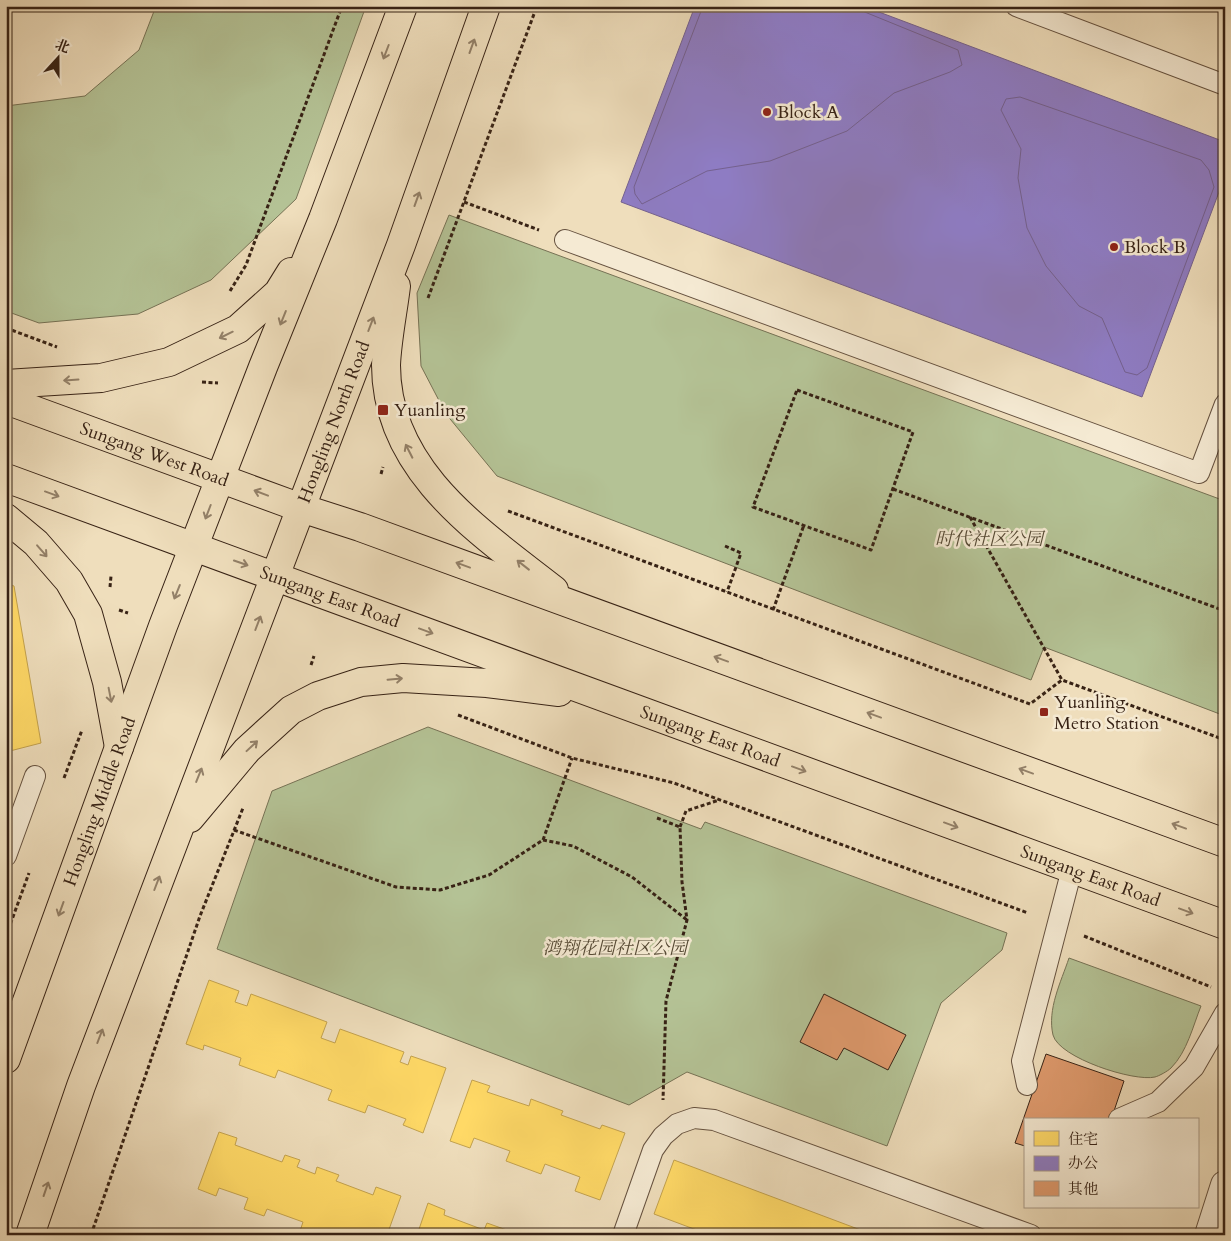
<svg xmlns="http://www.w3.org/2000/svg" width="1231" height="1241" viewBox="0 0 1231 1241" font-family="Cardo,'Noto Serif SC',serif">
	<style>
		.green { fill: #b4c295; stroke: #767255 }
		.homes { fill: #ffd966; stroke: #c3a24e }
		.offices { fill: #8e7cc3; stroke: #74618f }
		.building { fill: #df9a6d; stroke: #372215 }
		.lines { fill: none; stroke-linecap: round; stroke-linejoin: round }
		.lane-casing { stroke: #65513f; stroke-width: 22 }
		.street-casing { stroke: #65513f; stroke-width: 30 }
		.primary-casing { stroke: #372215; stroke-width: 30 }
		.path { stroke: #372215; stroke-width: 3; stroke-dasharray: 4 2.5; stroke-linecap: butt }
		.lane { stroke: #f5ead3; stroke-width: 20 }
		.street { stroke: #f5ead3; stroke-width: 28 }
		.primary { stroke: #efdebc; stroke-width: 28 }
		.oneway { stroke: #938068 }
		.poi-dot { fill: #8f2418; stroke: #f5ead3; stroke-width: 2 }
		.labels { text-anchor: middle; dominant-baseline: central; stroke-width: 5; stroke-linejoin: round; paint-order: stroke }
		.poi-label { font-size: 18px; fill: #372215; stroke: #f5ead3; text-anchor: start }
		.street-label { font-size: 18px; fill: #372215; stroke: #f5ead3 }
		.park-label { font-size: 18px; font-style: italic; fill: #564a35; stroke: #f5ead3 }
	</style>
	<rect width="100%" height="100%" fill="#efdebc"/>
	<filter id="stains"><feTurbulence type="fractalNoise" baseFrequency=".004" numOctaves="4"/><feColorMatrix values="0 0 0 0 .2 0 0 0 0 .09 0 0 0 0 .02 0 0 0 .5 -.17"/></filter>
	<radialGradient id="worn" r=".72"><stop offset=".6" stop-color="#630" stop-opacity="0"/><stop offset="1" stop-color="#630" stop-opacity=".3"/></radialGradient>
	<g class="green">
		<path d="M 156,6 L 366,6 L 296,199 L 211,280 L 138,314 L 39,323 L 6,311 L 6,106 L 85,96 L 139,50 Z"/>
		<path d="M 449,215 L 1225,501 L 1225,716 L 1044,647 L 1031,680 L 497,476 L 446,414 L 421,366 L 417,293 Z"/>
		<path d="M 428,727 L 701,829 L 705,822 L 1007,933 L 1002,950 L 941,1003 L 887,1146 L 687,1072 L 629,1105 L 217,949 L 272,791 Z"/>
		<path d="M 1069,958 L 1201,1006 C 1193,1026 1187,1052 1171,1068 C 1168,1071 1159,1076 1155,1077 C 1134,1082 1059,1058 1053,1035 C 1047,1009 1061,982 1069,958 Z"/>
	</g>
	<g class="homes">
		<path d="M 6,583 L 14,586 L 41,743 L 6,752 Z"/>
		<path d="M 209,980 L 239,991 L 235,1002 L 247,1006 L 251,994 L 327,1022 L 321,1038 L 335,1043 L 340,1029 L 404,1052 L 400,1062 L 408,1065 L 411,1056 L 446,1068 L 423,1133 L 403,1125 L 406,1119 L 368,1105 L 365,1113 L 328,1100 L 332,1090 L 278,1070 L 275,1078 L 239,1065 L 241,1058 L 204,1045 L 203,1050 L 186,1044 Z"/>
		<path d="M 472,1080 L 490,1086 L 487,1092 L 529,1106 L 531,1099 L 563,1111 L 561,1115 L 600,1129 L 602,1125 L 625,1133 L 600,1200 L 575,1191 L 580,1177 L 545,1164 L 541,1174 L 506,1161 L 510,1151 L 474,1138 L 470,1148 L 450,1141 Z"/>
		<path d="M 219,1132 L 237,1138 L 235,1145 L 282,1162 L 285,1155 L 300,1160 L 297,1167 L 315,1174 L 317,1167 L 339,1175 L 336,1181 L 373,1195 L 376,1187 L 401,1196 L 387,1235 L 341,1235 L 331,1231 L 330,1235 L 311,1235 L 300,1231 L 303,1222 L 267,1209 L 264,1216 L 244,1209 L 248,1198 L 219,1188 L 216,1196 L 198,1189 Z"/>
		<path d="M 674,1160 L 874,1235 L 700,1235 L 702,1232 L 654,1214 Z"/>
		<path d="M 428,1203 L 445,1210 L 444,1215 L 484,1230 L 487,1223 L 518,1234 L 417,1235 Z"/>
	</g>
	<g class="offices">
		<path d="M 695,6 L 863,6 L 1225,142 L 1225,176 L 1142,397 L 621,202 Z"/>
		<path d="M 703,6 L 850,6 L 958,50 L 962,65 L 950,72 L 894,93 L 847,131 L 770,161 L 707,171 L 642,204 L 635,194 L 634,187 Z"/>
		<path d="M 1020,97 L 1201,160 L 1209,170 L 1214,187 L 1147,368 L 1137,375 L 1125,372 L 1102,318 L 1079,306 L 1046,266 L 1027,228 L 1018,178 L 1021,149 L 1001,110 L 1006,99 Z"/>
	</g>
	<g class="building">
		<path d="M 824,994 L 906,1035 L 888,1070 L 844,1048 L 837,1060 L 800,1042 Z"/>
		<path d="M 1046,1054 L 1124,1081 L 1111,1120 L 1025,1120 L 1025,1146 L 1015,1143 Z"/>
	</g>
	<g class="lines">
		<g class="lane-casing">
			<g id="lane">
				<path d="M 1016,6 L 1225,85"/>
				<path d="M 565,240 L 1199,473 L 1225,404"/>
				<path d="M 6,856 L 35,776"/>
				<path d="M 1027,1085 L 1022,1061 L 1072,869"/>
				<path d="M 1119,1119 L 1158,1102 L 1194,1067 L 1225,1013"/>
				<path d="M 623,1235 L 653,1150 L 663,1136 L 677,1124 L 694,1118 L 714,1120 L 1031,1235"/>
			</g>
		</g>
		<g class="street-casing">
			<path id="street" d="M 1209,1235 L 1225,1185"/>
		</g>
		<g class="primary-casing">
			<g id="primary">
				<path d="M 396,286 C 393,311 387,340 386,365 C 386,471 480,532 554,590"/>
				<path d="M 6,384 L 101,378 L 169,362 L 238,329 L 278,293 L 291,272"/>
				<path id="s1" d="M 6,400 L 301,508 L 360,527 L 1225,843"/>
				<path id="s2" d="M 6,478 L 1225,925"/>
				<path d="M 6,518 L 36,543 L 69,581 L 88,614 L 107,682 L 119,747"/>
				<path d="M 190,818 L 247,750 L 291,710 L 318,696 L 361,682 L 403,678 L 487,683 L 559,692"/>
				<path id="s3" d="M 6,1059 L 163,626 L 263,367 L 323,219 L 403,6"/>
				<path id="s4" d="M 30,1235 L 81,1086 L 401,245 L 486,6"/>
			</g>
		</g>
		<g class="path">
			<path d="M 464,202 L 539,230"/>
			<path d="M 230,291 L 246,265 L 342,6"/>
			<path d="M 428,298 L 537,6"/>
			<path d="M 6,328 L 57,347"/>
			<path d="M 202,382 L 218,383"/>
			<path d="M 797,390 L 913,432 L 871,550 L 753,507 Z"/>
			<path d="M 381,474 L 383,467"/>
			<path d="M 893,489 L 1225,611"/>
			<path d="M 508,511 L 1030,704 L 1062,680 L 1225,740"/>
			<path d="M 970,517 L 1062,680"/>
			<path d="M 725,546 L 741,553 L 727,592"/>
			<path d="M 110,587 L 111,576"/>
			<path d="M 119,610 L 128,613"/>
			<path d="M 773,610 L 804,525"/>
			<path d="M 311,665 L 314,656"/>
			<path d="M 458,715 L 572,758 L 674,783 L 1028,913"/>
			<path d="M 64,778 L 82,730"/>
			<path d="M 657,818 L 680,827 L 682,882 L 687,920 L 666,1001 L 663,1100"/>
			<path d="M 680,827 L 686,811 L 719,800"/>
			<path d="M 234,830 L 396,887 L 440,890 L 489,875 L 543,840 L 572,758"/>
			<path d="M 543,840 L 573,846 L 632,877 L 687,920"/>
			<path d="M 6,936 L 29,873"/>
			<path d="M 1084,936 L 1211,987"/>
			<path d="M 91,1235 L 200,916 L 243,808"/>
		</g>
		<use href="#lane" class="lane"/>
		<use href="#street" class="street"/>
		<use href="#primary" class="primary"/>
	</g>
	<defs><path id="oneway-shaft" d="M-6 0H5M1.5-3L5.5 0L1.5 3" fill="none" stroke-width="1.6" stroke-linecap="round" stroke-linejoin="round" transform="scale(1.25)"/></defs>
	<g class="oneway">
		<use href="#oneway-shaft" transform="translate(472 46) rotate(-70)"/>
		<use href="#oneway-shaft" transform="translate(386 52) rotate(111)"/>
		<use href="#oneway-shaft" transform="translate(417 199) rotate(-70)"/>
		<use href="#oneway-shaft" transform="translate(283 318) rotate(112)"/>
		<use href="#oneway-shaft" transform="translate(371 324) rotate(-69)"/>
		<use href="#oneway-shaft" transform="translate(226 335) rotate(154)"/>
		<use href="#oneway-shaft" transform="translate(71 380) rotate(176)"/>
		<use href="#oneway-shaft" transform="translate(409 451) rotate(-117)"/>
		<use href="#oneway-shaft" transform="translate(261 493) rotate(-159)"/>
		<use href="#oneway-shaft" transform="translate(52 494) rotate(20)"/>
		<use href="#oneway-shaft" transform="translate(208 512) rotate(111)"/>
		<use href="#oneway-shaft" transform="translate(42 551) rotate(49)"/>
		<use href="#oneway-shaft" transform="translate(241 563) rotate(19)"/>
		<use href="#oneway-shaft" transform="translate(463 565) rotate(-160)"/>
		<use href="#oneway-shaft" transform="translate(523 565) rotate(-142)"/>
		<use href="#oneway-shaft" transform="translate(177 592) rotate(112)"/>
		<use href="#oneway-shaft" transform="translate(258 623) rotate(-69)"/>
		<use href="#oneway-shaft" transform="translate(426 631) rotate(20)"/>
		<use href="#oneway-shaft" transform="translate(721 659) rotate(-160)"/>
		<use href="#oneway-shaft" transform="translate(395 679) rotate(-5)"/>
		<use href="#oneway-shaft" transform="translate(110 695) rotate(79)"/>
		<use href="#oneway-shaft" transform="translate(874 715) rotate(-160)"/>
		<use href="#oneway-shaft" transform="translate(252 746) rotate(-43)"/>
		<use href="#oneway-shaft" transform="translate(799 769) rotate(20)"/>
		<use href="#oneway-shaft" transform="translate(1026 771) rotate(-160)"/>
		<use href="#oneway-shaft" transform="translate(199 775) rotate(-68)"/>
		<use href="#oneway-shaft" transform="translate(951 825) rotate(20)"/>
		<use href="#oneway-shaft" transform="translate(1179 826) rotate(-160)"/>
		<use href="#oneway-shaft" transform="translate(157 883) rotate(-69)"/>
		<use href="#oneway-shaft" transform="translate(61 909) rotate(110)"/>
		<use href="#oneway-shaft" transform="translate(1186 911) rotate(20)"/>
		<use href="#oneway-shaft" transform="translate(100 1036) rotate(-69)"/>
		<use href="#oneway-shaft" transform="translate(46 1189) rotate(-71)"/>
	</g>
	<g class="poi-dot">
		<circle cx="767" cy="112" r="5"/>
		<circle cx="1114" cy="247" r="5"/>
		<rect x="377" y="404" width="12" height="12" rx="2.5"/>
		<rect x="1039" y="707" width="10" height="10" rx="2.5"/>
	</g>
	<g class="labels">
		<g class="poi-label">
			<text x="777" y="112">Block A</text>
			<text x="1124" y="247">Block B</text>
			<text x="394" y="410">Yuanling</text>
			<text x="1054" y="702">Yuanling<tspan x="1054" dy="21">Metro Station</tspan></text>
		</g>
		<g class="street-label">
			<text stroke="none"><textPath href="#s4" startOffset="868">Hongling North Road</textPath></text>
			<text stroke="none"><textPath href="#s1" startOffset="158">Sungang West Road</textPath></text>
			<text stroke="none"><textPath href="#s2" startOffset="345">Sungang East Road</textPath></text>
			<text stroke="none"><textPath href="#s2" startOffset="750">Sungang East Road</textPath></text>
			<text stroke="none"><textPath href="#s3" startOffset="274">Hongling Middle Road</textPath></text>
			<text stroke="none"><textPath href="#s2" startOffset="1155">Sungang East Road</textPath></text>
		</g>
		<g class="park-label">
			<text x="989" y="539">时代社区公园</text>
			<text x="615" y="948">鸿翔花园社区公园</text>
		</g>
	</g>
	<rect width="1231" height="1241" fill="none" stroke="#efdebc" stroke-width="25"/>
	<rect x="8" y="8" width="1216" height="1226" fill="none" stroke="#372215" stroke-width="2.5"/>
	<rect x="12" y="12" width="1206" height="1216" fill="none" stroke="#372215"/>
	<rect x="1024" y="1118" width="175" height="90" fill="#f5ead3" stroke="#a99a87"/>
	<rect x="1034" y="1131" width="25" height="15" fill="#ffd966" stroke="#a99a87"/>
	<text x="1068" y="1144" font-size="15" fill="#372215">住宅</text>
	<rect x="1034" y="1156" width="25" height="15" fill="#8e7cc3" stroke="#a99a87"/>
	<text x="1068" y="1168" font-size="15" fill="#372215">办公</text>
	<rect x="1034" y="1181" width="25" height="15" fill="#df9a6d" stroke="#a99a87"/>
	<text x="1068" y="1194" font-size="15" fill="#372215">其他</text>
	<g transform="translate(58 58) rotate(21)" stroke="#f5ead3" stroke-width="4" paint-order="stroke">
	<path d="M0-4L9 19L0 12L-9 19Z" fill="#372215"/>
	<text y="-8" font-size="14" font-weight="bold" text-anchor="middle" fill="#372215">北</text>
	</g>
	<rect width="100%" height="100%" filter="url(#stains)"/>
	<rect width="100%" height="100%" fill="url(#worn)"/>
</svg>
